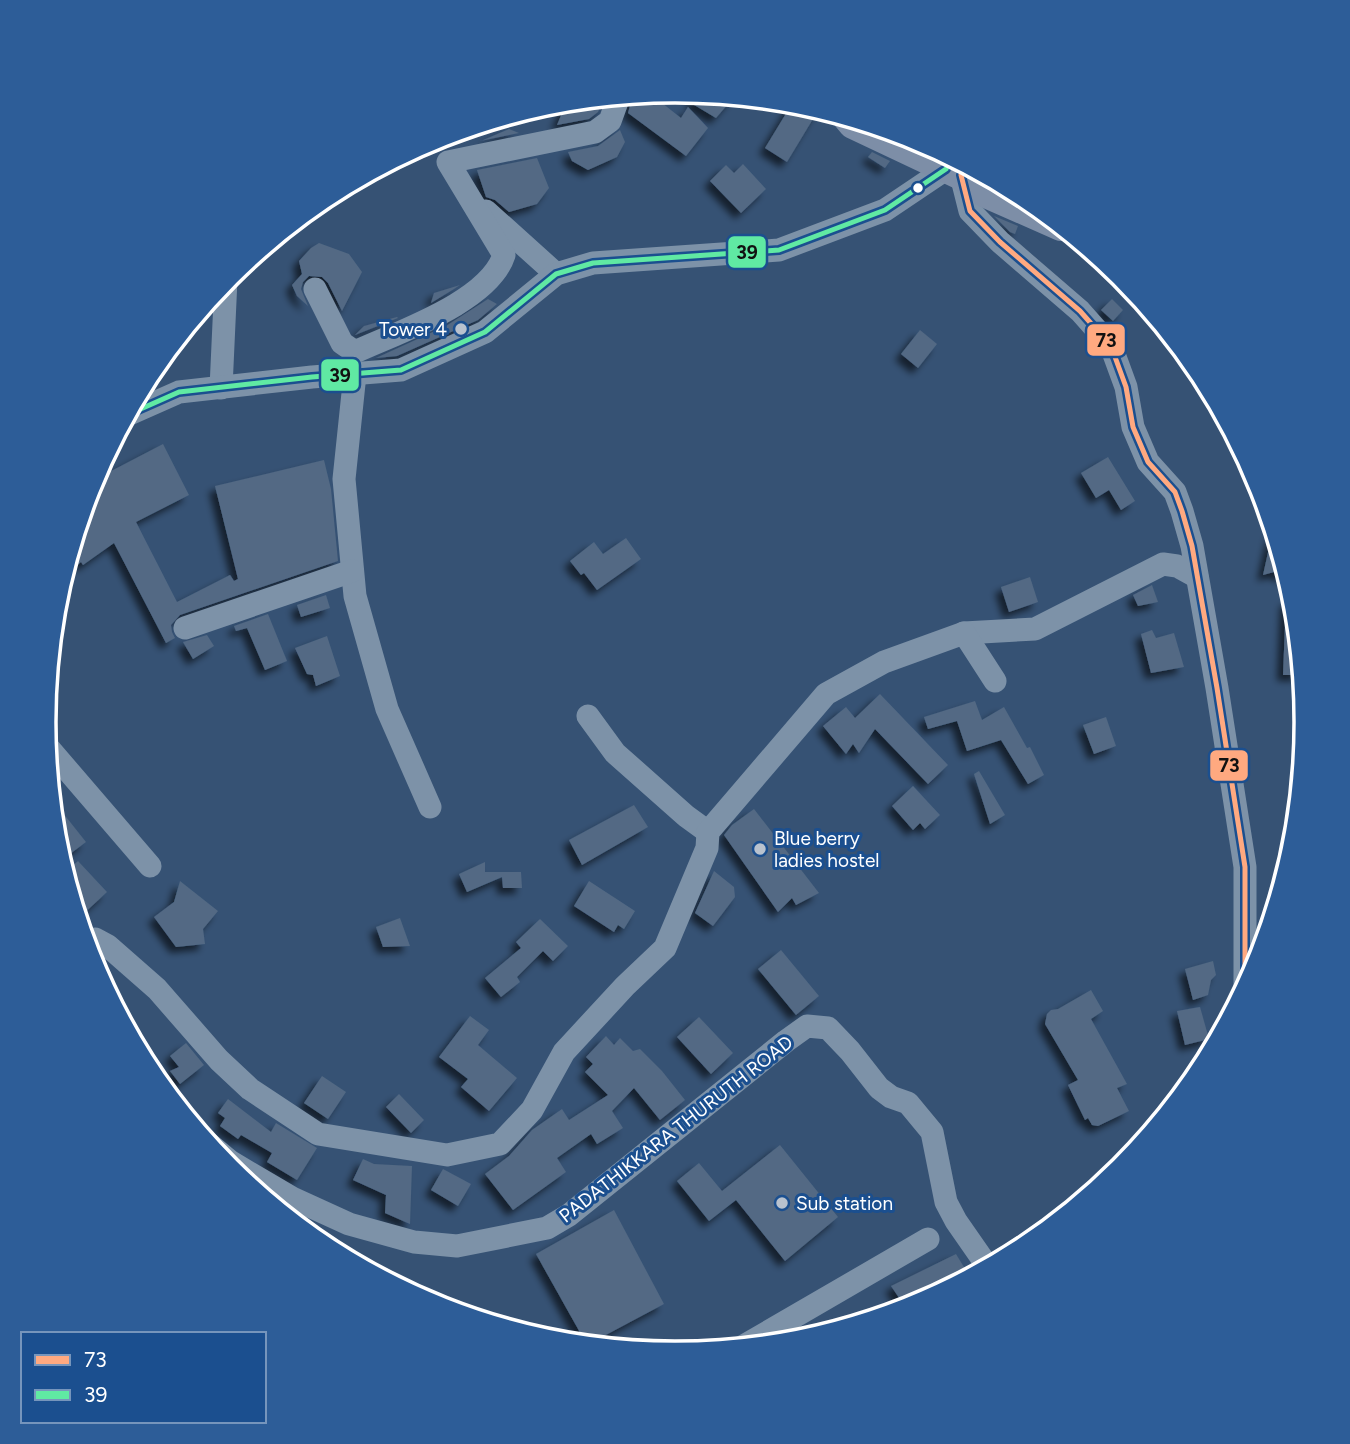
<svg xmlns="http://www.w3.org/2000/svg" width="1350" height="1444" viewBox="0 0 1350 1444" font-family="Figtree,sans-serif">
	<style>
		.building { fill: #526984; filter: url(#shadow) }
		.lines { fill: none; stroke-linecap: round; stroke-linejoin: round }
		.minor { stroke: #7d92a8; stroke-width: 23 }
		.major { stroke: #7d8ea7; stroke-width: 30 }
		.bus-1-casing { stroke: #1b4f8f; stroke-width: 10 }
		.bus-2-casing { stroke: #1b4f8f; stroke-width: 10 }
		.bus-1 { stroke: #ffa980; stroke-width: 5 }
		.bus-2 { stroke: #60e9a3; stroke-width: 5 }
		.bus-dot { fill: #fff; stroke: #1b4f8f; stroke-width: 2.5 }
		.poi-dot { fill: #b9c2ce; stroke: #1b4f8f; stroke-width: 2.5 }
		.labels { text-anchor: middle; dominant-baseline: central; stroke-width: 6; stroke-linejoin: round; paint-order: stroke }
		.poi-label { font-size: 19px; fill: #fff; stroke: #1b4f8f; text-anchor: start }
		.street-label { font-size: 19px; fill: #fff; stroke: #1b4f8f }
		.rim { fill: none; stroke: #fff; stroke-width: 3.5 }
		.line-badge { stroke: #1b4f8f; stroke-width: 2.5 }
		.pale-badge-label { font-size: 19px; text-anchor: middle; font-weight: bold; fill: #111 }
	</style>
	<defs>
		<filter id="shadow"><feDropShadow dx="-6" dy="6" stdDeviation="3.5" flood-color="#0009"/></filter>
	</defs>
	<rect width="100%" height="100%" fill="#365274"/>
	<g class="building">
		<path d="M 663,92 L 657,99 L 681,118 L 688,107 L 708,128 L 686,156 L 628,113 L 633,95 Z"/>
		<path d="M 698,93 L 734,97 L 716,118 L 691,103 Z"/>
		<path d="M 599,98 L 603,100 L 598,112 L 589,119 L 557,125 L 565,106 Z"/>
		<path d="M 793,102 L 819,109 L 787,162 L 765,148 Z"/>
		<path d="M 509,129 L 519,133 L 480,141 L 481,141 Z"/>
		<path d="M 620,130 L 625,142 L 617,157 L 588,170 L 572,161 L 568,152 L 598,146 Z"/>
		<path d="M 872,152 L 890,161 L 885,168 L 868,157 Z"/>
		<path d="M 537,158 L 549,188 L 537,204 L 509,212 L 495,200 L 486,197 L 477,170 Z"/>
		<path d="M 743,164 L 766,189 L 741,213 L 710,181 L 726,165 L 734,173 Z"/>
		<path d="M 994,216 L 1018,226 L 1015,234 L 1010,232 Z"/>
		<path d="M 319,243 L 349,254 L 362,272 L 342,311 L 328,283 L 322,277 L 309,276 L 303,282 L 301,289 L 308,306 L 297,296 L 292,285 L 302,274 L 299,261 L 311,248 Z"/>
		<path d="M 460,285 L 454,289 L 431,303 L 434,293 Z"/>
		<path d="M 488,299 L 497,304 L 478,320 L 397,356 L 376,358 L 446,326 Z"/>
		<path d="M 1112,299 L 1123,310 L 1113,321 L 1101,310 Z"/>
		<path d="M 397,317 L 398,318 L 355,335 L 364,326 Z"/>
		<path d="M 920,330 L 937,344 L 918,368 L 901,354 Z"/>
		<path d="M 163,444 L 189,495 L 136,522 L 177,602 L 230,575 L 234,581 L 238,579 L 215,486 L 324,460 L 331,489 L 338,561 L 180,615 L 171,625 L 172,632 L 175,638 L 166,643 L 114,543 L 83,565 L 81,562 L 63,577 L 92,481 Z"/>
		<path d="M 1108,457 L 1135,501 L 1121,510 L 1109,490 L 1096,498 L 1081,473 Z"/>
		<path d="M 1273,530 L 1287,577 L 1274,572 L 1263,575 Z"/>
		<path d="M 626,538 L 641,559 L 597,590 L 584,573 L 581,575 L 570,561 L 594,542 L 603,554 Z"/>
		<path d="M 1030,577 L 1038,602 L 1009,612 L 1001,587 Z"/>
		<path d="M 1152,585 L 1158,602 L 1138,606 L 1133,595 Z"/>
		<path d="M 326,595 L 330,608 L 301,617 L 297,605 Z"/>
		<path d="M 1286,600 L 1294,600 L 1300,675 L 1283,675 Z"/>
		<path d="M 268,614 L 287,661 L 265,670 L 247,628 L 236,631 L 234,626 Z"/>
		<path d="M 1152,630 L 1156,638 L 1174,633 L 1184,667 L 1151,673 L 1141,634 Z"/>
		<path d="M 207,635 L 214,646 L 193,659 L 183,642 Z"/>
		<path d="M 327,636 L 340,676 L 316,686 L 313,675 L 307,674 L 295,648 Z"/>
		<path d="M 880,694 L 948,765 L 928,784 L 875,729 L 859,753 L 853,744 L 846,754 L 823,726 L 846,707 L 855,718 Z"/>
		<path d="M 975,701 L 982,720 L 1004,707 L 1027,748 L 1030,747 L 1044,775 L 1028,784 L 1001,740 L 967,751 L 957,721 L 928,729 L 924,717 Z"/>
		<path d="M 1106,717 L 1116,746 L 1094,754 L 1083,725 Z"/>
		<path d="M 979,771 L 1005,815 L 990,824 L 974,774 Z"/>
		<path d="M 913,786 L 940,815 L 925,829 L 920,823 L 913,830 L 892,806 Z"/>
		<path d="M 634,805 L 648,827 L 582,865 L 569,840 Z"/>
		<path d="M 754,809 L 819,893 L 796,905 L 792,898 L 778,912 L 724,835 L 732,825 Z"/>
		<path d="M 63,813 L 86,842 L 66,857 L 56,844 L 53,820 Z"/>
		<path d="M 78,861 L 107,892 L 78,919 L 64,873 Z"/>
		<path d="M 485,862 L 485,872 L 521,872 L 522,888 L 503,888 L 502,877 L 467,892 L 459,874 Z"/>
		<path d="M 714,871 L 734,887 L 735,897 L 713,926 L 695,913 Z"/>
		<path d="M 180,881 L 218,911 L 203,929 L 205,944 L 176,947 L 154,917 L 174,902 Z"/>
		<path d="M 589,881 L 635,911 L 624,929 L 618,925 L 614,932 L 574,906 Z"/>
		<path d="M 400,918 L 410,946 L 383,947 L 376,927 Z"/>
		<path d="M 540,919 L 568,946 L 553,961 L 543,951 L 517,977 L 520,982 L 501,997 L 485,978 L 521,948 L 516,942 Z"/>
		<path d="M 781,950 L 819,996 L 796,1015 L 758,969 Z"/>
		<path d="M 1213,961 L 1216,975 L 1211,980 L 1208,995 L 1193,1000 L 1185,969 Z"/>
		<path d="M 1091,990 L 1103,1011 L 1091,1019 L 1127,1084 L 1117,1088 L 1129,1111 L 1098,1126 L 1092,1125 L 1088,1118 L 1085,1120 L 1068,1085 L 1078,1080 L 1045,1024 L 1047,1014 L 1051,1010 L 1058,1009 Z"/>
		<path d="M 1200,1007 L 1209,1039 L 1185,1045 L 1177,1011 Z"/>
		<path d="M 470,1016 L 489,1030 L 478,1045 L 517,1078 L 489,1111 L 461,1087 L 468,1079 L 439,1057 Z"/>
		<path d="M 699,1017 L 733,1053 L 711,1074 L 677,1037 Z"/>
		<path d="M 606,1036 L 614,1045 L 620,1038 L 633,1051 L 640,1049 L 662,1071 L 685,1100 L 660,1120 L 634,1088 L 612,1111 L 623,1128 L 597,1144 L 591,1134 L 557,1158 L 566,1172 L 513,1210 L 485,1174 L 509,1156 L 532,1130 L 562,1109 L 569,1120 L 608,1095 L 585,1072 L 593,1064 L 586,1057 Z"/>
		<path d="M 186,1043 L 204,1065 L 180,1084 L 170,1071 L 179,1067 L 170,1056 Z"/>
		<path d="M 322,1076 L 346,1092 L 328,1119 L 304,1103 Z"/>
		<path d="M 399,1094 L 424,1120 L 411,1133 L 386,1107 Z"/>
		<path d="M 228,1099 L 271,1132 L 276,1123 L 317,1148 L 297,1180 L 267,1162 L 272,1153 L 241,1135 L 238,1139 L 220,1126 L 225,1118 L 218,1113 Z"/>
		<path d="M 780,1145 L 838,1217 L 785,1261 L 736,1200 L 709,1221 L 677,1181 L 699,1163 L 722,1191 Z"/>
		<path d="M 363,1159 L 374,1164 L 412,1166 L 410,1224 L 385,1213 L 386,1195 L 353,1180 Z"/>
		<path d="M 443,1169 L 471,1184 L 458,1206 L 431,1190 Z"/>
		<path d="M 614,1210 L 664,1304 L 587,1345 L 536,1254 Z"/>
		<path d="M 956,1254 L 970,1277 L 916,1305 L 906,1308 L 891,1286 Z"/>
	</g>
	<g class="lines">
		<g class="minor">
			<path d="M 961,175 L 970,211 L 1000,242 L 1080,311 L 1111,346 L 1126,387 L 1133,427 L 1148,462 L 1175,492 L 1182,511 L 1192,546 L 1217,688 L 1245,867 L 1245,989"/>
			<path d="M 486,211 L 556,274"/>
			<path d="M 315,289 L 342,343 L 355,352 C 398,332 489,302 504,255 L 448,162 L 595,132 L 610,121 L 619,96"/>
			<path d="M 355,374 L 344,479 L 355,596 L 387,709 L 430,807"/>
			<path d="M 221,388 L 226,279"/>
			<path d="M 127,415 L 179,392 L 312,377 L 401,370 L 485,332 L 556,274 L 593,263 L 779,250 L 885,210 L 946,169"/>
			<path d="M 185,628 L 352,571"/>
			<path d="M 964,633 L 1035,629 L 1163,564 L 1177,566 L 1197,577"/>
			<path d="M 588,716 L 615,753 L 686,816 L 708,832"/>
			<path d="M 46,745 L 150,866"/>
			<path d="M 87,948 L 95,939 L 108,946 L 157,989 L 219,1060 L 250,1089 L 318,1134 L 447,1155 L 500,1144 L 532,1110 L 564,1052 L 625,986 L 665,948 L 707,848 L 708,832 L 826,694 L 884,662 L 964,633 L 995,681"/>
			<path d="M 208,1143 L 231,1162 L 292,1198 L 349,1224 L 414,1242 L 457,1246 L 547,1228 L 569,1215 L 786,1041 L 807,1026 L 828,1028 L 850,1051 L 879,1088 L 891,1097 L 908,1103 L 932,1132 L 946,1202 L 956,1221 L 988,1267"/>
			<path d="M 742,1347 L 928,1239"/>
		</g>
		<path class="major" d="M 848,118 L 853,124 L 961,175 L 986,193 L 1061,226"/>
		<g class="bus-1-casing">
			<path id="bus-1" d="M 961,175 L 970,211 L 1000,242 L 1080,311 L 1111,346 L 1126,387 L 1133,427 L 1148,462 L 1175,492 L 1182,511 L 1192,546 L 1217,688 L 1245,867 L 1245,989"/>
		</g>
		<g class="bus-2-casing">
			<path id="bus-2" d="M 127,415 L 179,392 L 312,377 L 401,370 L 485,332 L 556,274 L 593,263 L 779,250 L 885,210 L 946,169"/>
		</g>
		<use href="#bus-1" class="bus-1"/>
		<use href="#bus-2" class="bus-2"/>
	</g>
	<circle class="bus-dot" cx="918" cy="188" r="6"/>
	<g class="poi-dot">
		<circle cx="461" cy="329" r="7"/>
		<circle cx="760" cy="849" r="7"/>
		<circle cx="782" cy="1203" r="7"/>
	</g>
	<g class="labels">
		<g class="poi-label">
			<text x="447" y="329" text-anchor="end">Tower 4</text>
			<text x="774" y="838">Blue berry<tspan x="774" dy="22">ladies hostel</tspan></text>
			<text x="796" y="1203">Sub station</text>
		</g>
		<g class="street-label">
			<text transform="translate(676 1129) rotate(-38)">PADATHIKKARA THURUTH ROAD</text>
		</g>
	</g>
	<path d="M0 0H1350V1444H0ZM56 722a619 619 0 1 1 1238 0a619 619 0 1 1-1238 0Z" fill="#2d5d98" fill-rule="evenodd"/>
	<path class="rim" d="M56 722a619 619 0 1 1 1238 0a619 619 0 1 1-1238 0Z"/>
	<g class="line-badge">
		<rect x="727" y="235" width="40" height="34" rx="7" fill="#60e9a3"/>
		<rect x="1086" y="323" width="40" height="34" rx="7" fill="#ffa980"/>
		<rect x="320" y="358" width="40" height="34" rx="7" fill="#60e9a3"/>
		<rect x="1209" y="749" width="40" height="33" rx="7" fill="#ffa980"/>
	</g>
	<g class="pale-badge-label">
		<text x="747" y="259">39</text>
		<text x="1106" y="347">73</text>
		<text x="340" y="382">39</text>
		<text x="1229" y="772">73</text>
	</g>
	<rect x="21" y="1332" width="245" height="91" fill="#1b4f8f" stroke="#7695bc" stroke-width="2"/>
	<rect x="35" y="1355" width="35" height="10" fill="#ffa980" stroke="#7695bc" stroke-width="2"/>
	<text x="84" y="1367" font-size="21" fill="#ffffff">73</text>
	<rect x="35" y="1390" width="35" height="10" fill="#60e9a3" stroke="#7695bc" stroke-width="2"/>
	<text x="84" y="1402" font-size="21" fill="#ffffff">39</text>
</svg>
